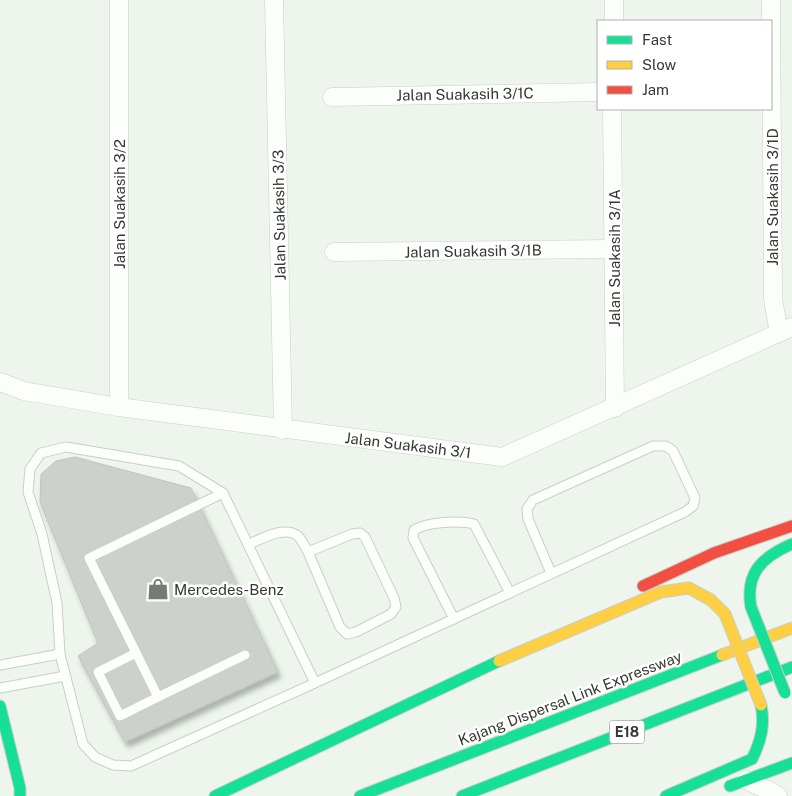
<svg xmlns="http://www.w3.org/2000/svg" width="792" height="796" viewBox="0 0 792 796" font-family="'Public Sans',sans-serif">
	<style>
		.building { fill: #ccd2cb; stroke: #bfc5be; filter: url(#shadow) }
		.lines { fill: none; stroke-linecap: round; stroke-linejoin: round }
		.lane-casing { stroke: #c9cfc8; stroke-width: 11 }
		.street-casing { stroke: #c9cfc8; stroke-width: 19 }
		.fast-casing { stroke: #c9cfc8; stroke-width: 13 }
		.slow-casing { stroke: #c9cfc8; stroke-width: 13 }
		.jam-casing { stroke: #c9cfc8; stroke-width: 13 }
		.lane { stroke: #fcfefc; stroke-width: 9 }
		.street { stroke: #fcfefc; stroke-width: 18 }
		.fast { stroke: #16e098; stroke-width: 11 }
		.slow { stroke: #ffcf43; stroke-width: 11 }
		.jam { stroke: #f24e42; stroke-width: 11 }
		.fast-bridge-casing { stroke: #c9cfc8; stroke-width: 13; stroke-linecap: butt }
		.slow-bridge-casing { stroke: #c9cfc8; stroke-width: 13; stroke-linecap: butt }
		.fast-bridge { stroke: #16e098; stroke-width: 11 }
		.slow-bridge { stroke: #ffcf43; stroke-width: 11 }
		.labels { text-anchor: middle; dominant-baseline: central; stroke-width: 5; stroke-linejoin: round; paint-order: stroke }
		.shield { fill: #fff; stroke: #717470; stroke-width: 1 }
		.shield-label { font-size: 14px; font-weight: bold; fill: #343933 }
		.street-label { font-size: 15px; fill: #343933; stroke: #fff }
		.poi-label { font-size: 15px; fill: #343933; stroke: #fff; text-anchor: start }
	</style>
	<defs>
		<filter id="shadow"><feDropShadow dx="3" dy="5.5" stdDeviation="2.5" flood-color="#0004"/></filter>
	</defs>
	<rect width="100%" height="100%" fill="#edf5ec"/>
	<path class="building" d="M 75,457 L 191,488 L 278,672 L 125,742 L 78,656 L 98,643 L 40,502 L 41,474 L 56,461 Z"/>
	<g class="lines">
		<g class="lane-casing">
			<g id="lane">
				<path d="M 223,493 L 89,558 L 158,697 L 245,655"/>
				<path d="M 249,544 C 262,539 285,525 298,536 C 302,540 305,547 308,552 L 352,534 L 360,533 L 365,537 L 394,598 L 396,607 L 391,614 L 356,632 L 347,634 L 340,627 L 308,552"/>
				<path d="M 454,619 L 413,538 L 414,530 C 427,522 459,520 474,524 L 510,593"/>
				<path d="M 136,653 L 98,672 L 120,716 L 158,697"/>
				<path d="M 0,665 L 60,654"/>
				<path d="M 315,683 L 223,493 L 179,466 L 66,447 L 41,453 L 30,469 L 28,492 L 42,534 L 57,603 L 60,654 L 83,744 L 95,757 L 113,765 L 131,766 L 315,683 L 685,512 L 693,506 L 695,498 L 673,451 L 666,446 L 653,446 L 533,500 L 527,509 L 528,519 L 551,573"/>
				<path d="M 0,688 L 65,676"/>
			</g>
		</g>
		<g class="street-casing">
			<g id="street">
				<path d="M 119,0 L 119,407"/>
				<path d="M 274,0 L 283,430"/>
				<path d="M 771,0 L 773,299 L 779,333"/>
				<path d="M 614,21 L 614,0"/>
				<path d="M 332,97 L 598,92"/>
				<path d="M 612,109 L 615,408"/>
				<path d="M 334,252 L 612,249"/>
				<path d="M 0,382 L 24,391 L 119,407 L 502,457 L 792,327"/>
				<path d="M 746,780 L 770,791 L 778,796"/>
			</g>
		</g>
		<g class="fast-casing">
			<g id="fast">
				<path d="M 751,607 C 745,573 762,557 792,544"/>
				<path d="M 0,706 L 20,788 L 20,796"/>
				<path d="M 730,786 L 792,763"/>
				<path d="M 215,796 L 499,661"/>
				<path d="M 360,796 L 722,655"/>
				<path d="M 462,796 L 792,667"/>
				<path d="M 666,796 L 752,759 C 761,741 765,725 761,705"/>
			</g>
		</g>
		<g class="slow-casing">
			<g id="slow">
				<path d="M 722,655 L 792,628"/>
				<path d="M 499,661 L 661,592 L 689,588 L 711,600 L 725,614"/>
			</g>
		</g>
		<g class="jam-casing">
			<path id="jam" d="M 643,586 L 714,553 L 792,526"/>
		</g>
		<use href="#lane" class="lane"/>
		<use href="#street" class="street"/>
		<use href="#fast" class="fast"/>
		<use href="#slow" class="slow"/>
		<use href="#jam" class="jam"/>
		<g class="fast-bridge-casing">
			<path id="fast-bridge" d="M 751,607 L 785,693"/>
		</g>
		<g class="slow-bridge-casing">
			<path id="slow-bridge" d="M 725,614 L 761,705"/>
		</g>
		<use href="#fast-bridge" class="fast-bridge"/>
		<use href="#slow-bridge" class="slow-bridge"/>
	</g>
	<defs>
		<g id="shop-bare" transform="scale(1.725)"><path d="M-5-2.5h2.3a2.7 3.5 0 0 1 5.4 0H5L5.5 6h-11ZM-1.5-2.5h3a1.5 2.3 0 0 0-3 0Z" fill="#757b74" stroke="#fff" stroke-width="2.5" paint-order="stroke"/></g>
	</defs>
	<g fill-rule="evenodd">
		<use href="#shop-bare" x="158" y="589"/>
	</g>
	<g class="labels">
		<rect class="shield" x="609.5" y="720.5" width="35" height="23" rx="4"/>
		<g class="shield-label">
			<text x="627" y="732">E18</text>
		</g>
		<g class="street-label">
			<text transform="translate(465 94) rotate(-1)">Jalan Suakasih 3/1C</text>
			<text transform="translate(772 197) rotate(-90)">Jalan Suakasih 3/1D</text>
			<text transform="translate(119 204) rotate(-90)">Jalan Suakasih 3/2</text>
			<text transform="translate(279 215) rotate(-91)">Jalan Suakasih 3/3</text>
			<text transform="translate(473 251) rotate(-1)">Jalan Suakasih 3/1B</text>
			<text transform="translate(614 258) rotate(-90)">Jalan Suakasih 3/1A</text>
			<text transform="translate(408 445) rotate(7)">Jalan Suakasih 3/1</text>
			<text transform="translate(570 698) rotate(-21)">Kajang Dispersal Link Expressway</text>
		</g>
		<g class="poi-label">
			<text x="174" y="589">Mercedes-Benz</text>
		</g>
	</g>
	<rect x="597" y="20" width="175" height="90" fill="#ffffff" stroke="#aeb0ad"/>
	<rect x="607" y="36" width="25" height="8" fill="#16e098" stroke="#aeb0ad"/>
	<text x="642" y="45" font-size="15" fill="#343933">Fast</text>
	<rect x="607" y="61" width="25" height="8" fill="#ffcf43" stroke="#aeb0ad"/>
	<text x="642" y="70" font-size="15" fill="#343933">Slow</text>
	<rect x="607" y="86" width="25" height="8" fill="#f24e42" stroke="#aeb0ad"/>
	<text x="642" y="95" font-size="15" fill="#343933">Jam</text>
</svg>
